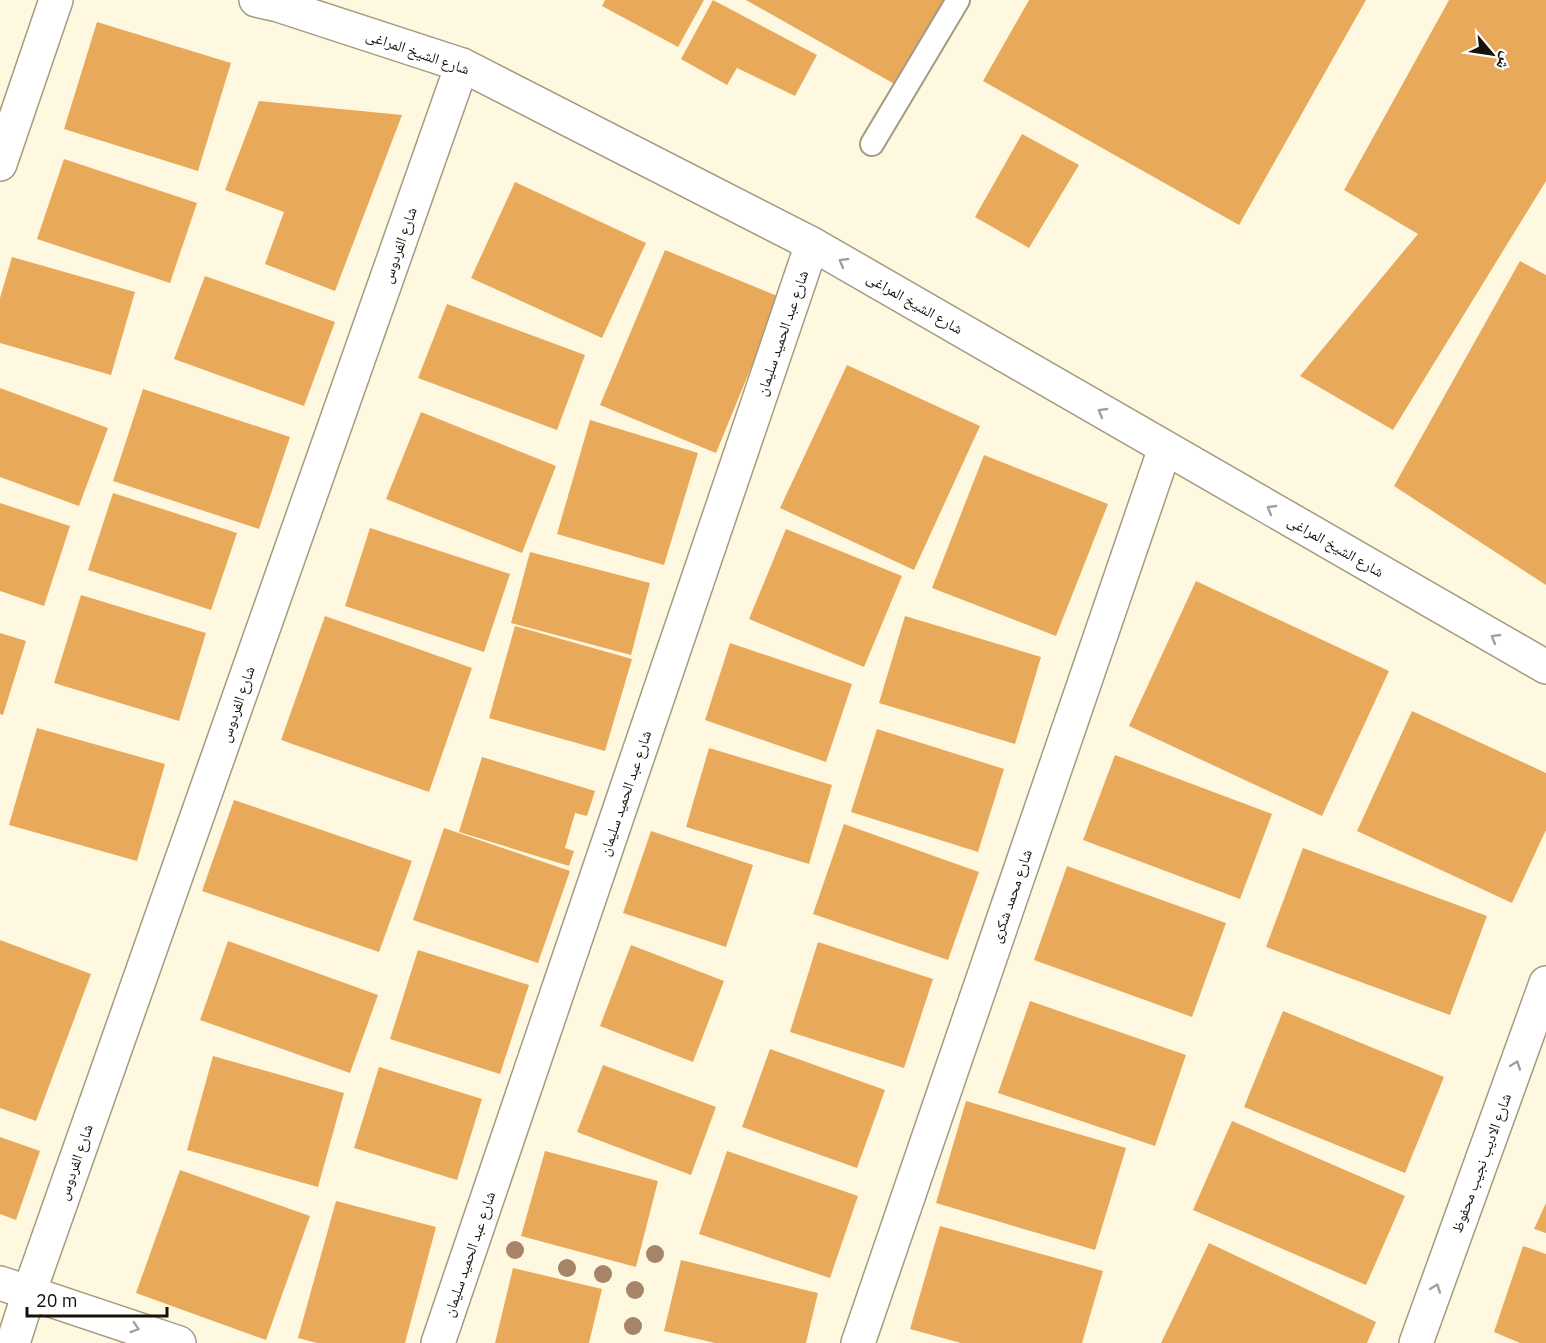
<svg xmlns="http://www.w3.org/2000/svg" width="1546" height="1343" viewBox="0 0 1546 1343" font-family="'IBM Plex Sans','Noto Naskh Arabic',sans-serif">
	<style>
		.building { fill: #e8a95b }
		.lines { fill: none; stroke-linecap: round; stroke-linejoin: round }
		.service-casing { stroke: #a39b7f; stroke-width: 26 }
		.minor-casing { stroke: #a39b7f; stroke-width: 36 }
		.service { stroke: #fff; stroke-width: 22 }
		.minor { stroke: #fff; stroke-width: 33 }
		.tree { fill: #a58467 }
		.oneway { stroke: #a2a09c }
		.labels { text-anchor: middle; dominant-baseline: central; stroke-width: 5; stroke-linejoin: round; paint-order: stroke }
		.street-label { font-size: 15px; fill: #161208; stroke: #fff }
	</style>
	<rect width="100%" height="100%" fill="#fff8e0"/>
	<g class="building">
		<path d="M 605,0 L 704,0 L 678,47 L 602,6 Z"/>
		<path d="M 713,0 L 817,55 L 795,96 L 737,68 L 727,85 L 681,59 Z"/>
		<path d="M 746,0 L 946,0 L 898,86 Z"/>
		<path d="M 1029,0 L 1366,0 L 1239,225 L 983,81 Z"/>
		<path d="M 1449,0 L 1546,0 L 1546,181 L 1393,430 L 1300,376 L 1418,234 L 1344,190 Z"/>
		<path d="M 97,22 L 231,63 L 198,171 L 64,129 Z"/>
		<path d="M 259,101 L 402,115 L 335,291 L 265,264 L 284,212 L 225,190 Z"/>
		<path d="M 1022,134 L 1079,165 L 1029,248 L 975,217 Z"/>
		<path d="M 64,159 L 197,203 L 170,283 L 37,239 Z"/>
		<path d="M 515,182 L 646,243 L 602,338 L 471,278 Z"/>
		<path d="M 665,250 L 780,297 L 716,453 L 600,405 Z"/>
		<path d="M 12,257 L 135,292 L 111,375 L 0,343 L 0,298 Z"/>
		<path d="M 1520,261 L 1546,275 L 1546,585 L 1394,486 Z"/>
		<path d="M 205,276 L 335,322 L 304,406 L 174,359 Z"/>
		<path d="M 447,304 L 585,355 L 557,430 L 418,378 Z"/>
		<path d="M 847,365 L 980,426 L 914,570 L 780,508 Z"/>
		<path d="M 0,388 L 108,428 L 79,506 L 0,477 Z"/>
		<path d="M 143,389 L 290,437 L 259,529 L 113,481 Z"/>
		<path d="M 421,412 L 556,466 L 522,553 L 386,499 Z"/>
		<path d="M 590,420 L 698,453 L 664,565 L 557,534 Z"/>
		<path d="M 984,455 L 1108,504 L 1056,636 L 932,588 Z"/>
		<path d="M 113,493 L 237,533 L 211,610 L 88,570 Z"/>
		<path d="M 0,503 L 70,526 L 44,606 L 0,591 Z"/>
		<path d="M 370,528 L 510,574 L 484,652 L 345,606 Z"/>
		<path d="M 786,529 L 902,576 L 864,667 L 749,619 Z"/>
		<path d="M 530,552 L 650,583 L 631,655 L 511,623 Z"/>
		<path d="M 1196,581 L 1389,671 L 1322,816 L 1129,726 Z"/>
		<path d="M 81,595 L 206,633 L 179,721 L 54,683 Z"/>
		<path d="M 325,616 L 472,668 L 429,792 L 281,740 Z"/>
		<path d="M 905,616 L 1041,657 L 1015,744 L 879,703 Z"/>
		<path d="M 515,626 L 632,659 L 605,751 L 489,718 Z"/>
		<path d="M 0,633 L 26,641 L 3,715 L 0,714 Z"/>
		<path d="M 730,643 L 852,684 L 826,762 L 705,720 Z"/>
		<path d="M 1412,711 L 1546,773 L 1546,830 L 1512,903 L 1357,831 Z"/>
		<path d="M 37,728 L 165,764 L 137,861 L 9,825 Z"/>
		<path d="M 877,729 L 1004,769 L 978,852 L 851,812 Z"/>
		<path d="M 709,748 L 832,785 L 809,864 L 686,827 Z"/>
		<path d="M 1115,755 L 1272,814 L 1240,899 L 1083,840 Z"/>
		<path d="M 482,757 L 595,791 L 587,816 L 575,813 L 565,848 L 574,851 L 569,866 L 459,832 Z"/>
		<path d="M 234,800 L 412,861 L 379,952 L 202,891 Z"/>
		<path d="M 844,824 L 979,872 L 948,960 L 813,914 Z"/>
		<path d="M 444,828 L 570,871 L 538,963 L 413,920 Z"/>
		<path d="M 651,831 L 753,865 L 726,947 L 623,913 Z"/>
		<path d="M 1303,848 L 1487,916 L 1450,1015 L 1266,947 Z"/>
		<path d="M 1067,866 L 1226,923 L 1192,1017 L 1034,960 Z"/>
		<path d="M 0,940 L 91,974 L 36,1121 L 0,1108 Z"/>
		<path d="M 228,941 L 378,995 L 350,1073 L 200,1020 Z"/>
		<path d="M 818,942 L 933,979 L 904,1068 L 790,1032 Z"/>
		<path d="M 631,945 L 724,981 L 693,1062 L 600,1026 Z"/>
		<path d="M 418,950 L 529,985 L 500,1074 L 390,1039 Z"/>
		<path d="M 1030,1001 L 1186,1055 L 1155,1146 L 998,1093 Z"/>
		<path d="M 1283,1011 L 1444,1077 L 1405,1173 L 1244,1107 Z"/>
		<path d="M 770,1049 L 885,1090 L 857,1168 L 742,1127 Z"/>
		<path d="M 213,1056 L 344,1093 L 318,1187 L 187,1150 Z"/>
		<path d="M 603,1065 L 716,1107 L 691,1175 L 577,1132 Z"/>
		<path d="M 379,1067 L 482,1099 L 457,1180 L 354,1148 Z"/>
		<path d="M 966,1101 L 1126,1148 L 1095,1250 L 936,1203 Z"/>
		<path d="M 1232,1121 L 1405,1196 L 1366,1285 L 1193,1210 Z"/>
		<path d="M 0,1137 L 40,1151 L 16,1220 L 0,1214 Z"/>
		<path d="M 545,1151 L 658,1181 L 636,1267 L 521,1236 Z"/>
		<path d="M 727,1151 L 858,1196 L 830,1278 L 699,1234 Z"/>
		<path d="M 180,1170 L 310,1216 L 266,1340 L 136,1293 Z"/>
		<path d="M 336,1201 L 436,1227 L 405,1343 L 317,1343 L 298,1338 Z"/>
		<path d="M 1546,1203 L 1546,1233 L 1534,1229 Z"/>
		<path d="M 940,1226 L 1103,1271 L 1082,1343 L 961,1343 L 910,1329 Z"/>
		<path d="M 1209,1243 L 1376,1322 L 1367,1343 L 1161,1343 Z"/>
		<path d="M 1523,1246 L 1546,1254 L 1546,1343 L 1520,1343 L 1494,1332 Z"/>
		<path d="M 681,1260 L 818,1293 L 806,1343 L 715,1343 L 664,1331 Z"/>
		<path d="M 513,1268 L 602,1289 L 589,1343 L 495,1343 Z"/>
	</g>
	<g class="lines">
		<g class="service-casing">
			<path id="service" d="M 872,144 L 958,0"/>
		</g>
		<g class="minor-casing">
			<g id="minor">
				<path d="M 256,0 L 278,5 L 462,65 L 812,244 L 1546,667"/>
				<path d="M 0,164 L 56,0"/>
				<path d="M 0,1283 L 179,1343"/>
				<path d="M 13,1343 L 29,1293 L 462,65"/>
				<path d="M 438,1343 L 812,244"/>
				<path d="M 858,1343 L 1165,448"/>
				<path d="M 1416,1343 L 1546,983"/>
			</g>
		</g>
		<use href="#service" class="service"/>
		<use href="#minor" class="minor"/>
	</g>
	<g class="tree">
		<circle cx="515" cy="1250" r="9"/>
		<circle cx="655" cy="1254" r="9"/>
		<circle cx="567" cy="1268" r="9"/>
		<circle cx="603" cy="1274" r="9"/>
		<circle cx="635" cy="1290" r="9"/>
		<circle cx="633" cy="1326" r="9"/>
	</g>
	<defs><path id="oneway-chevron" d="M-2-3.5L2.5 0L-2 3.5" fill="none" stroke-width="1.6" stroke-linecap="round" stroke-linejoin="round" transform="scale(1.5)"/></defs>
	<g class="oneway">
		<use href="#oneway-chevron" transform="translate(843 262) rotate(-150)"/>
		<use href="#oneway-chevron" transform="translate(1102 412) rotate(-150)"/>
		<use href="#oneway-chevron" transform="translate(1271 509) rotate(-150)"/>
		<use href="#oneway-chevron" transform="translate(1495 638) rotate(-150)"/>
		<use href="#oneway-chevron" transform="translate(1516 1065) rotate(-70)"/>
		<use href="#oneway-chevron" transform="translate(1436 1288) rotate(-70)"/>
		<use href="#oneway-chevron" transform="translate(135 1328) rotate(18)"/>
	</g>
	<g class="labels">
		<g class="street-label">
			<text transform="translate(418 52) rotate(19)">شارع الشيخ المراغى</text>
			<text transform="translate(399 245) rotate(-71)">شارع الفردوس</text>
			<text transform="translate(915 303) rotate(30)">شارع الشيخ المراغى</text>
			<text transform="translate(782 333) rotate(-71)">شارع عبد الحميد سليمان</text>
			<text transform="translate(1336 546) rotate(30)">شارع الشيخ المراغى</text>
			<text transform="translate(237 704) rotate(-71)">شارع الفردوس</text>
			<text transform="translate(625 793) rotate(-71)">شارع عبد الحميد سليمان</text>
			<text transform="translate(1011 896) rotate(-71)">شارع محمد شكرى</text>
			<text transform="translate(75 1162) rotate(-71)">شارع الفردوس</text>
			<text transform="translate(1481 1163) rotate(-70)">شارع الاديب نجيب محفوظ</text>
			<text transform="translate(469 1254) rotate(-71)">شارع عبد الحميد سليمان</text>
		</g>
	</g>
	<g transform="translate(1492 54) rotate(119)" stroke="#ffffff" stroke-width="4.5" paint-order="stroke">
	<path d="M0-4.5L10 22L0 15L-10 22Z" fill="#161208"/>
	<text y="-9" font-size="16" font-weight="bold" text-anchor="middle" fill="#161208">ش</text>
	</g>
	<path d="M27 1307v9h140v-9" fill="none" stroke="#161208" stroke-width="3"/>
	<text x="36" y="1307" font-size="18" fill="#161208" stroke="#ffffff" stroke-width="4.5" paint-order="stroke">20 m</text>
</svg>
